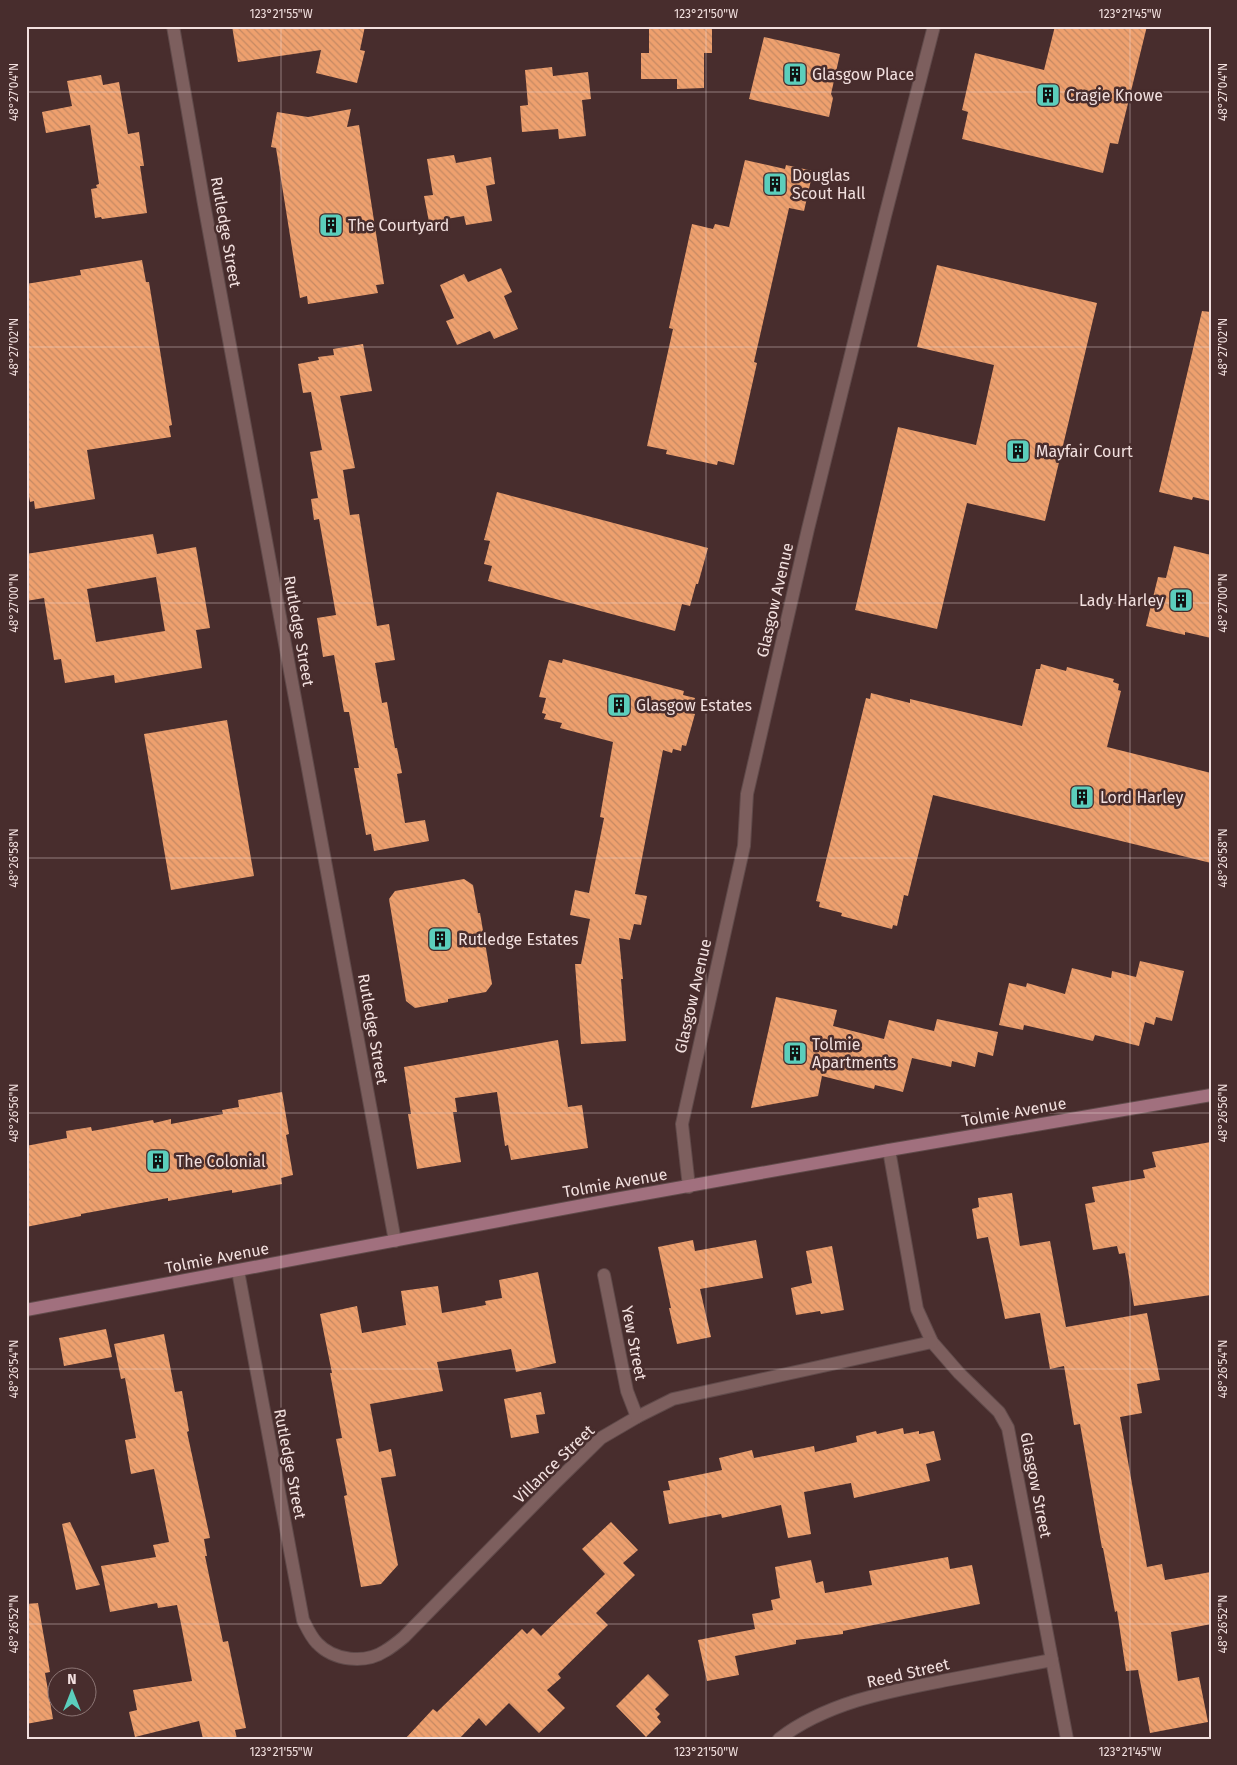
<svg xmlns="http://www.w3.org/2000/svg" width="1237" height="1765" viewBox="0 0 1237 1765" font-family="'Fira Sans',sans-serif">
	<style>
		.building { fill: url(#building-back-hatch); fill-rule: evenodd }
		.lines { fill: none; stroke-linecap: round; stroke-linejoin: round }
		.street-casing { stroke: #604a4a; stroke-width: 14 }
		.secondary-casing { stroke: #604a4a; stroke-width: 14 }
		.street { stroke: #7d5f5e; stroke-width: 12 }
		.secondary { stroke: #a1707e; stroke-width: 12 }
		.ticks { fill: none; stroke: #f2e0df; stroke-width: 1; stroke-opacity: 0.45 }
		.labels { text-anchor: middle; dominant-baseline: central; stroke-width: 5; stroke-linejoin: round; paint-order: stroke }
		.poi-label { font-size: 16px; fill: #f2e0df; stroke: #482d2d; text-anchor: start }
		.street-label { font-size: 16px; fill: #f2e0df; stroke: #482d2d }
		.neatline { fill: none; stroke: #f2e0df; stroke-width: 2 }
		.ticks-label { font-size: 12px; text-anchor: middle; fill: #f2e0df }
	</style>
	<defs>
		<pattern id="building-back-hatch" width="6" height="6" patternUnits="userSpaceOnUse" patternTransform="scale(1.25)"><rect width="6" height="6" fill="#eea06e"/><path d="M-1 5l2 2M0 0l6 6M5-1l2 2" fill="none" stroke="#c58963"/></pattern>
	</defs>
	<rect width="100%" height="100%" fill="#482d2d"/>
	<g class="building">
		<path d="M 232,26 L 365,26 L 360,50 L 365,51 L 357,83 L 316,73 L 321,50 L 238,62 Z"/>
		<path d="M 649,26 L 712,26 L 712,53 L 704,53 L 704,88 L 677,89 L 677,79 L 641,79 L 641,53 L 649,53 Z"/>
		<path d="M 1055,26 L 1147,26 L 1118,144 L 1110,143 L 1103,173 L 962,139 L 968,112 L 962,110 L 975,53 L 1044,70 Z"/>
		<path d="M 764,37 L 840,54 L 831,94 L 833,98 L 829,117 L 749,99 Z"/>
		<path d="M 552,67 L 553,76 L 588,72 L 591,99 L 582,100 L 586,136 L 559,139 L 558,129 L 522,132 L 520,106 L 528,105 L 525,70 Z"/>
		<path d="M 101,75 L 103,85 L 119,82 L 128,134 L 139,132 L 144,166 L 140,166 L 147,213 L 102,219 L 101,217 L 95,218 L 91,189 L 97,188 L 96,185 L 99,184 L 90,125 L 46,133 L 42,112 L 72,106 L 67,81 Z"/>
		<path d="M 351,109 L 347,127 L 359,125 L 384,284 L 376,285 L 378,293 L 308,304 L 307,296 L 300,298 L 276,148 L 271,147 L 277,112 L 308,117 Z"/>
		<path d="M 454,155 L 456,163 L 491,157 L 495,184 L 486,186 L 492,221 L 466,225 L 464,216 L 429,222 L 424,196 L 433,195 L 427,159 Z"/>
		<path d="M 745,160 L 785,169 L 786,165 L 813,171 L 804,211 L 789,208 L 754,362 L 757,363 L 734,465 L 718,461 L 717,465 L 666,454 L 667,450 L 647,446 L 673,329 L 669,328 L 692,224 L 713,229 L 715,224 L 729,227 Z"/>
		<path d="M 142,260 L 146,282 L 149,282 L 172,425 L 169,426 L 171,437 L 87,450 L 95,499 L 35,509 L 34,501 L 30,502 L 26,478 L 26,284 L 81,275 L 80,270 Z"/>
		<path d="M 937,265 L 1097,303 L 1045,521 L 967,503 L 937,629 L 855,610 L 898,427 L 976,445 L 994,365 L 917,347 Z"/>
		<path d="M 501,268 L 512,292 L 504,296 L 518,329 L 494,339 L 490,331 L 457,345 L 446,321 L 454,318 L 440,285 L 464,274 L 468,282 Z"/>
		<path d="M 1202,311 L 1211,312 L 1211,501 L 1193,497 L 1192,500 L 1159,492 Z"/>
		<path d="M 363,344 L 372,391 L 340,396 L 355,468 L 343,470 L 350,515 L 359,514 L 377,626 L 389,624 L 395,660 L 375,663 L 382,703 L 387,702 L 395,748 L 397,748 L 402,773 L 397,774 L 405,823 L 425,820 L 429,841 L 374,851 L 371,834 L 366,835 L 354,768 L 359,768 L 349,712 L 344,712 L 334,655 L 323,657 L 317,618 L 336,615 L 319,519 L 314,520 L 311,499 L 318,498 L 310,452 L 322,450 L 311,392 L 303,393 L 298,364 L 319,360 L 318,357 L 334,355 L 333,349 Z"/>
		<path d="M 497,492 L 708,548 L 698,584 L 696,584 L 690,606 L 682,604 L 675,631 L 488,581 L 492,566 L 484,564 L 490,541 L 484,540 Z"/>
		<path d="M 153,534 L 157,554 L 196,547 L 210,628 L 196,630 L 202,668 L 115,683 L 114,675 L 65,683 L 61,659 L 54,660 L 44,598 L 26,601 L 26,554 ZM 156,577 L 165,631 L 96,642 L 87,589 Z"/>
		<path d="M 1174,546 L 1211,555 L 1211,638 L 1185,632 L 1185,635 L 1146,626 L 1158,577 L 1166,578 Z"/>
		<path d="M 563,659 L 684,691 L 683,695 L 695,698 L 691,713 L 695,714 L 686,746 L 682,745 L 681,751 L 673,749 L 672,753 L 663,750 L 635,894 L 647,896 L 641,925 L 634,924 L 630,940 L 619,938 L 623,979 L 621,979 L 626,1041 L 581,1044 L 575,964 L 581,964 L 590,919 L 570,915 L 575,890 L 589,893 L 604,818 L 600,817 L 613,742 L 560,728 L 562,723 L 544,719 L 546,714 L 542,713 L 546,698 L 539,697 L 549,660 L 562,663 Z"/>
		<path d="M 1041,664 L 1066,671 L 1067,667 L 1082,671 L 1114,679 L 1113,682 L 1119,684 L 1118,690 L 1121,691 L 1107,747 L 1211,773 L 1211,863 L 933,795 L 908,896 L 904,895 L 897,926 L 893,925 L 892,929 L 841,916 L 842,913 L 819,907 L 820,902 L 816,901 L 866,698 L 870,699 L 871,693 L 910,703 L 910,699 L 1022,726 L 1036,669 L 1040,669 Z"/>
		<path d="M 227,720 L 254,876 L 171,890 L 144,734 Z"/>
		<path d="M 464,879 L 473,885 L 478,913 L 480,913 L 492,984 L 486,992 L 448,999 L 448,1002 L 415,1008 L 406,1001 L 389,899 L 395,891 Z"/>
		<path d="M 1140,961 L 1184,971 L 1172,1021 L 1156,1017 L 1154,1025 L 1145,1022 L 1139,1046 L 1095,1035 L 1093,1041 L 1024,1025 L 1023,1030 L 999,1025 L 1009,983 L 1026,987 L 1027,983 L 1065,994 L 1072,968 L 1111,978 L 1112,971 L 1136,977 Z"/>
		<path d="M 776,997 L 837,1010 L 833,1026 L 884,1039 L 889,1020 L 934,1031 L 937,1019 L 998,1032 L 993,1056 L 978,1052 L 975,1067 L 952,1061 L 951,1067 L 912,1058 L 903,1092 L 875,1085 L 874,1089 L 822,1076 L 818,1096 L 751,1108 Z"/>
		<path d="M 558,1040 L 568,1107 L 582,1105 L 588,1148 L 511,1160 L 508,1145 L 505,1146 L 497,1092 L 455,1098 L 457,1112 L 453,1112 L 461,1162 L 417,1169 L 408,1114 L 411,1114 L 404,1067 Z"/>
		<path d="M 282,1092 L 289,1134 L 286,1135 L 293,1175 L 281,1178 L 282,1184 L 232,1193 L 232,1190 L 168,1201 L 168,1198 L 81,1214 L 81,1216 L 26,1227 L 26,1146 L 67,1138 L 66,1131 L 91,1127 L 92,1131 L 153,1120 L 154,1123 L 171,1119 L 171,1124 L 223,1114 L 222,1110 L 239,1107 L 238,1100 Z"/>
		<path d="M 1211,1142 L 1211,1295 L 1134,1306 L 1125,1253 L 1119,1254 L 1117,1246 L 1093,1250 L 1085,1204 L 1095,1202 L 1092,1187 L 1145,1178 L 1143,1170 L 1156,1167 L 1152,1152 Z"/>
		<path d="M 1012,1193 L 1020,1246 L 1050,1241 L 1066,1327 L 1147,1313 L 1160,1380 L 1137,1384 L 1142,1413 L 1120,1417 L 1147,1567 L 1162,1564 L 1165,1580 L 1211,1572 L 1211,1624 L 1171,1632 L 1178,1681 L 1199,1677 L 1208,1722 L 1150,1733 L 1138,1670 L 1126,1671 L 1117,1611 L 1115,1612 L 1103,1548 L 1102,1548 L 1080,1424 L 1074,1425 L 1064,1366 L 1050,1369 L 1040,1313 L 1005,1319 L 988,1237 L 977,1239 L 972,1209 L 979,1207 L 978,1198 Z"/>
		<path d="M 693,1240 L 695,1251 L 756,1240 L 763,1278 L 700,1289 L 711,1337 L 677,1344 L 669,1308 L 671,1308 L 658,1247 Z"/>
		<path d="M 832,1246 L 844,1310 L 821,1314 L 820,1311 L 796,1315 L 791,1288 L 812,1283 L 806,1251 Z"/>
		<path d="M 538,1272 L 556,1363 L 516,1372 L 511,1349 L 437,1362 L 443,1391 L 370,1404 L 379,1452 L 391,1449 L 396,1476 L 381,1478 L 398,1565 L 381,1584 L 361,1587 L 344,1496 L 347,1495 L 336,1439 L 342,1438 L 330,1373 L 332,1373 L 320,1314 L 357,1306 L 362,1333 L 406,1325 L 401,1291 L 438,1286 L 442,1313 L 486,1305 L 485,1301 L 502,1298 L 499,1280 Z"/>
		<path d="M 106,1329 L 112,1357 L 64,1366 L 59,1338 Z"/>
		<path d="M 164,1334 L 175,1392 L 182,1391 L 189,1431 L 187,1432 L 210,1538 L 204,1539 L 207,1556 L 205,1556 L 223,1642 L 228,1641 L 246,1728 L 235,1730 L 237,1739 L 203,1739 L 199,1721 L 135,1737 L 129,1712 L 137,1710 L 133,1690 L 192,1681 L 181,1624 L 177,1605 L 158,1608 L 157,1603 L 110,1612 L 101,1566 L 156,1557 L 153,1545 L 169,1542 L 154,1469 L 131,1474 L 125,1440 L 136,1438 L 125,1378 L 121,1379 L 114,1344 Z"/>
		<path d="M 541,1392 L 545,1414 L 536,1415 L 539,1433 L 511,1438 L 504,1399 Z"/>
		<path d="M 903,1428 L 904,1434 L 919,1431 L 919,1434 L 934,1431 L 941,1460 L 926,1464 L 930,1481 L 854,1498 L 851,1483 L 804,1492 L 811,1534 L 788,1538 L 781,1505 L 722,1518 L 721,1514 L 669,1524 L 663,1491 L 670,1490 L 668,1481 L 722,1470 L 719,1458 L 752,1450 L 754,1458 L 814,1446 L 815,1452 L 857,1442 L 856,1436 L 876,1431 L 877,1434 Z"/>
		<path d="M 70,1522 L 100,1585 L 76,1590 L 62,1524 Z"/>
		<path d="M 611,1522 L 638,1550 L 623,1563 L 635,1575 L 596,1613 L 608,1625 L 558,1674 L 561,1678 L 547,1690 L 565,1708 L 539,1733 L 509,1703 L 486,1726 L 479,1718 L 459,1739 L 405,1739 L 433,1709 L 437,1712 L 522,1629 L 527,1634 L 533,1628 L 541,1636 L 605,1574 L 582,1549 Z"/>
		<path d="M 948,1557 L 950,1569 L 972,1565 L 980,1604 L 843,1631 L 843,1634 L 796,1640 L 796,1644 L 735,1656 L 739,1675 L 707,1681 L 698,1640 L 755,1629 L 752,1614 L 773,1610 L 771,1600 L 780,1598 L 775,1567 L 811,1560 L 816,1583 L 823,1581 L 825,1593 L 872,1585 L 869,1571 Z"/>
		<path d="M 38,1603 L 50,1672 L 45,1673 L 53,1719 L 26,1724 L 26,1604 Z"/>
		<path d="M 648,1674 L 669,1695 L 655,1709 L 660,1714 L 657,1717 L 661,1722 L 646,1737 L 616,1706 Z"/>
	</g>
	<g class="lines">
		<g class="street-casing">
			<g id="street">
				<path d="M 173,26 L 204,204 L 395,1241"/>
				<path d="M 889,1150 L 917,1309 L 932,1342 L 959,1373 L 999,1412 L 1008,1428 L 1067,1739"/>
				<path d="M 689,1187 L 682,1124 L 744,846 L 747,794 L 808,529 L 885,216 L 934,26"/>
				<path d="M 238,1271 L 303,1620 C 307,1628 311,1637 317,1643 C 334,1661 365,1664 385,1651 C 392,1647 398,1642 404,1637 L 555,1483 L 601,1438 L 637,1417 L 673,1399 L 932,1342"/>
				<path d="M 604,1275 L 627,1391 L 637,1417"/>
				<path d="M 779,1739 C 827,1702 890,1691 947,1680 C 982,1673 1017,1667 1052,1660"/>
			</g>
		</g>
		<g class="secondary-casing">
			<path id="secondary" d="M 26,1310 L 610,1200 L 889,1150 L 1211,1095"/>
		</g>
		<use href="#street" class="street"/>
		<use href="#secondary" class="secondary"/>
	</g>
	<path class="ticks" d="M 281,26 L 281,1739M 706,26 L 706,1739M 1130,26 L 1130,1739M 26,92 L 1211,92M 26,347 L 1211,347M 26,603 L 1211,603M 26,858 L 1211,858M 26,1113 L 1211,1113M 26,1369 L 1211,1369M 26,1624 L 1211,1624"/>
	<defs>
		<g id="building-square" transform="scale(1.25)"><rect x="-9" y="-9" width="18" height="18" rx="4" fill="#5bcebc" stroke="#482d2d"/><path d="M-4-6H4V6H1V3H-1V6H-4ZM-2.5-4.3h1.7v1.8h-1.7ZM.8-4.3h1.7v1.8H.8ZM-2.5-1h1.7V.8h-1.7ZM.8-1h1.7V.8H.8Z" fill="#111"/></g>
	</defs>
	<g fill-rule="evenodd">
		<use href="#building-square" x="795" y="74"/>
		<use href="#building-square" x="1048" y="95"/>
		<use href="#building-square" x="775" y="184"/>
		<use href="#building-square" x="331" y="225"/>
		<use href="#building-square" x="1018" y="451"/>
		<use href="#building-square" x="1181" y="600"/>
		<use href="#building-square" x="619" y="705"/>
		<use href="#building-square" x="1082" y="797"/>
		<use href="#building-square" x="440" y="939"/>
		<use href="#building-square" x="795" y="1053"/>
		<use href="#building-square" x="158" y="1161"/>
	</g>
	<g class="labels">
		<g class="poi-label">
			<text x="812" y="74">Glasgow Place</text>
			<text x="1066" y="95">Cragie Knowe</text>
			<text x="792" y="175">Douglas<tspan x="792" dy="18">Scout Hall</tspan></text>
			<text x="348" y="225">The Courtyard</text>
			<text x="1036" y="451">Mayfair Court</text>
			<text x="1164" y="600" text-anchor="end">Lady Harley</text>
			<text x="636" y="705">Glasgow Estates</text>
			<text x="1100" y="797">Lord Harley</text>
			<text x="458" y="939">Rutledge Estates</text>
			<text x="812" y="1044">Tolmie<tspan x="812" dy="18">Apartments</tspan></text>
			<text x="176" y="1161">The Colonial</text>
		</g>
		<g class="street-label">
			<text transform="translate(226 232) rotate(80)">Rutledge Street</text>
			<text transform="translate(775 600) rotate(-77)">Glasgow Avenue</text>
			<text transform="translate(299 631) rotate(80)">Rutledge Street</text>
			<text transform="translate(693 996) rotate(-77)">Glasgow Avenue</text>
			<text transform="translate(373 1029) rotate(80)">Rutledge Street</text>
			<text transform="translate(1014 1112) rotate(-10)">Tolmie Avenue</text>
			<text transform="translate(615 1183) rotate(-10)">Tolmie Avenue</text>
			<text transform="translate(217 1258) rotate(-11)">Tolmie Avenue</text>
			<text transform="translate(634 1343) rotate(79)">Yew Street</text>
			<text transform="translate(290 1464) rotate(79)">Rutledge Street</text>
			<text transform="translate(554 1464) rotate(-44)">Villance Street</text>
			<text transform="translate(1036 1485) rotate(79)">Glasgow Street</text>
			<text transform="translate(908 1673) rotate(-13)">Reed Street</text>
		</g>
	</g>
	<rect width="1237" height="1765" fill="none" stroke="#482d2d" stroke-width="55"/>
	<g transform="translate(72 1692)"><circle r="24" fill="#482d2d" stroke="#8c7574"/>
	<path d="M0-4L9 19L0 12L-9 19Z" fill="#5bcebc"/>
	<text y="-8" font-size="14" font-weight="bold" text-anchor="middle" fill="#f2e0df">N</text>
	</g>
	<rect x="28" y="28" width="1182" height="1710" class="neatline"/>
	<g class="ticks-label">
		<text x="281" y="18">123°21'55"W</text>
		<text x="706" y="18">123°21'50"W</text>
		<text x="1130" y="18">123°21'45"W</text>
		<text transform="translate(14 92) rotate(-90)" y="4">48°27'04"N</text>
		<text transform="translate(1223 92) rotate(-90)" y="4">48°27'04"N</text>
		<text transform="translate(14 347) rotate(-90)" y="4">48°27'02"N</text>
		<text transform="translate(1223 347) rotate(-90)" y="4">48°27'02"N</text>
		<text transform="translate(14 603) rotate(-90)" y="4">48°27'00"N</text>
		<text transform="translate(1223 603) rotate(-90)" y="4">48°27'00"N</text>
		<text transform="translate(14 858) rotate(-90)" y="4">48°26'58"N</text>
		<text transform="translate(1223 858) rotate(-90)" y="4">48°26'58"N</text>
		<text transform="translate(14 1113) rotate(-90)" y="4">48°26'56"N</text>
		<text transform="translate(1223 1113) rotate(-90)" y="4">48°26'56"N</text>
		<text transform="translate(14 1369) rotate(-90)" y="4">48°26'54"N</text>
		<text transform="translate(1223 1369) rotate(-90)" y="4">48°26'54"N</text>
		<text transform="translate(14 1624) rotate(-90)" y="4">48°26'52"N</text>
		<text transform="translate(1223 1624) rotate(-90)" y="4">48°26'52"N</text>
		<text x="281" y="1756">123°21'55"W</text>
		<text x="706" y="1756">123°21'50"W</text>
		<text x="1130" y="1756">123°21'45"W</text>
	</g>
</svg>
